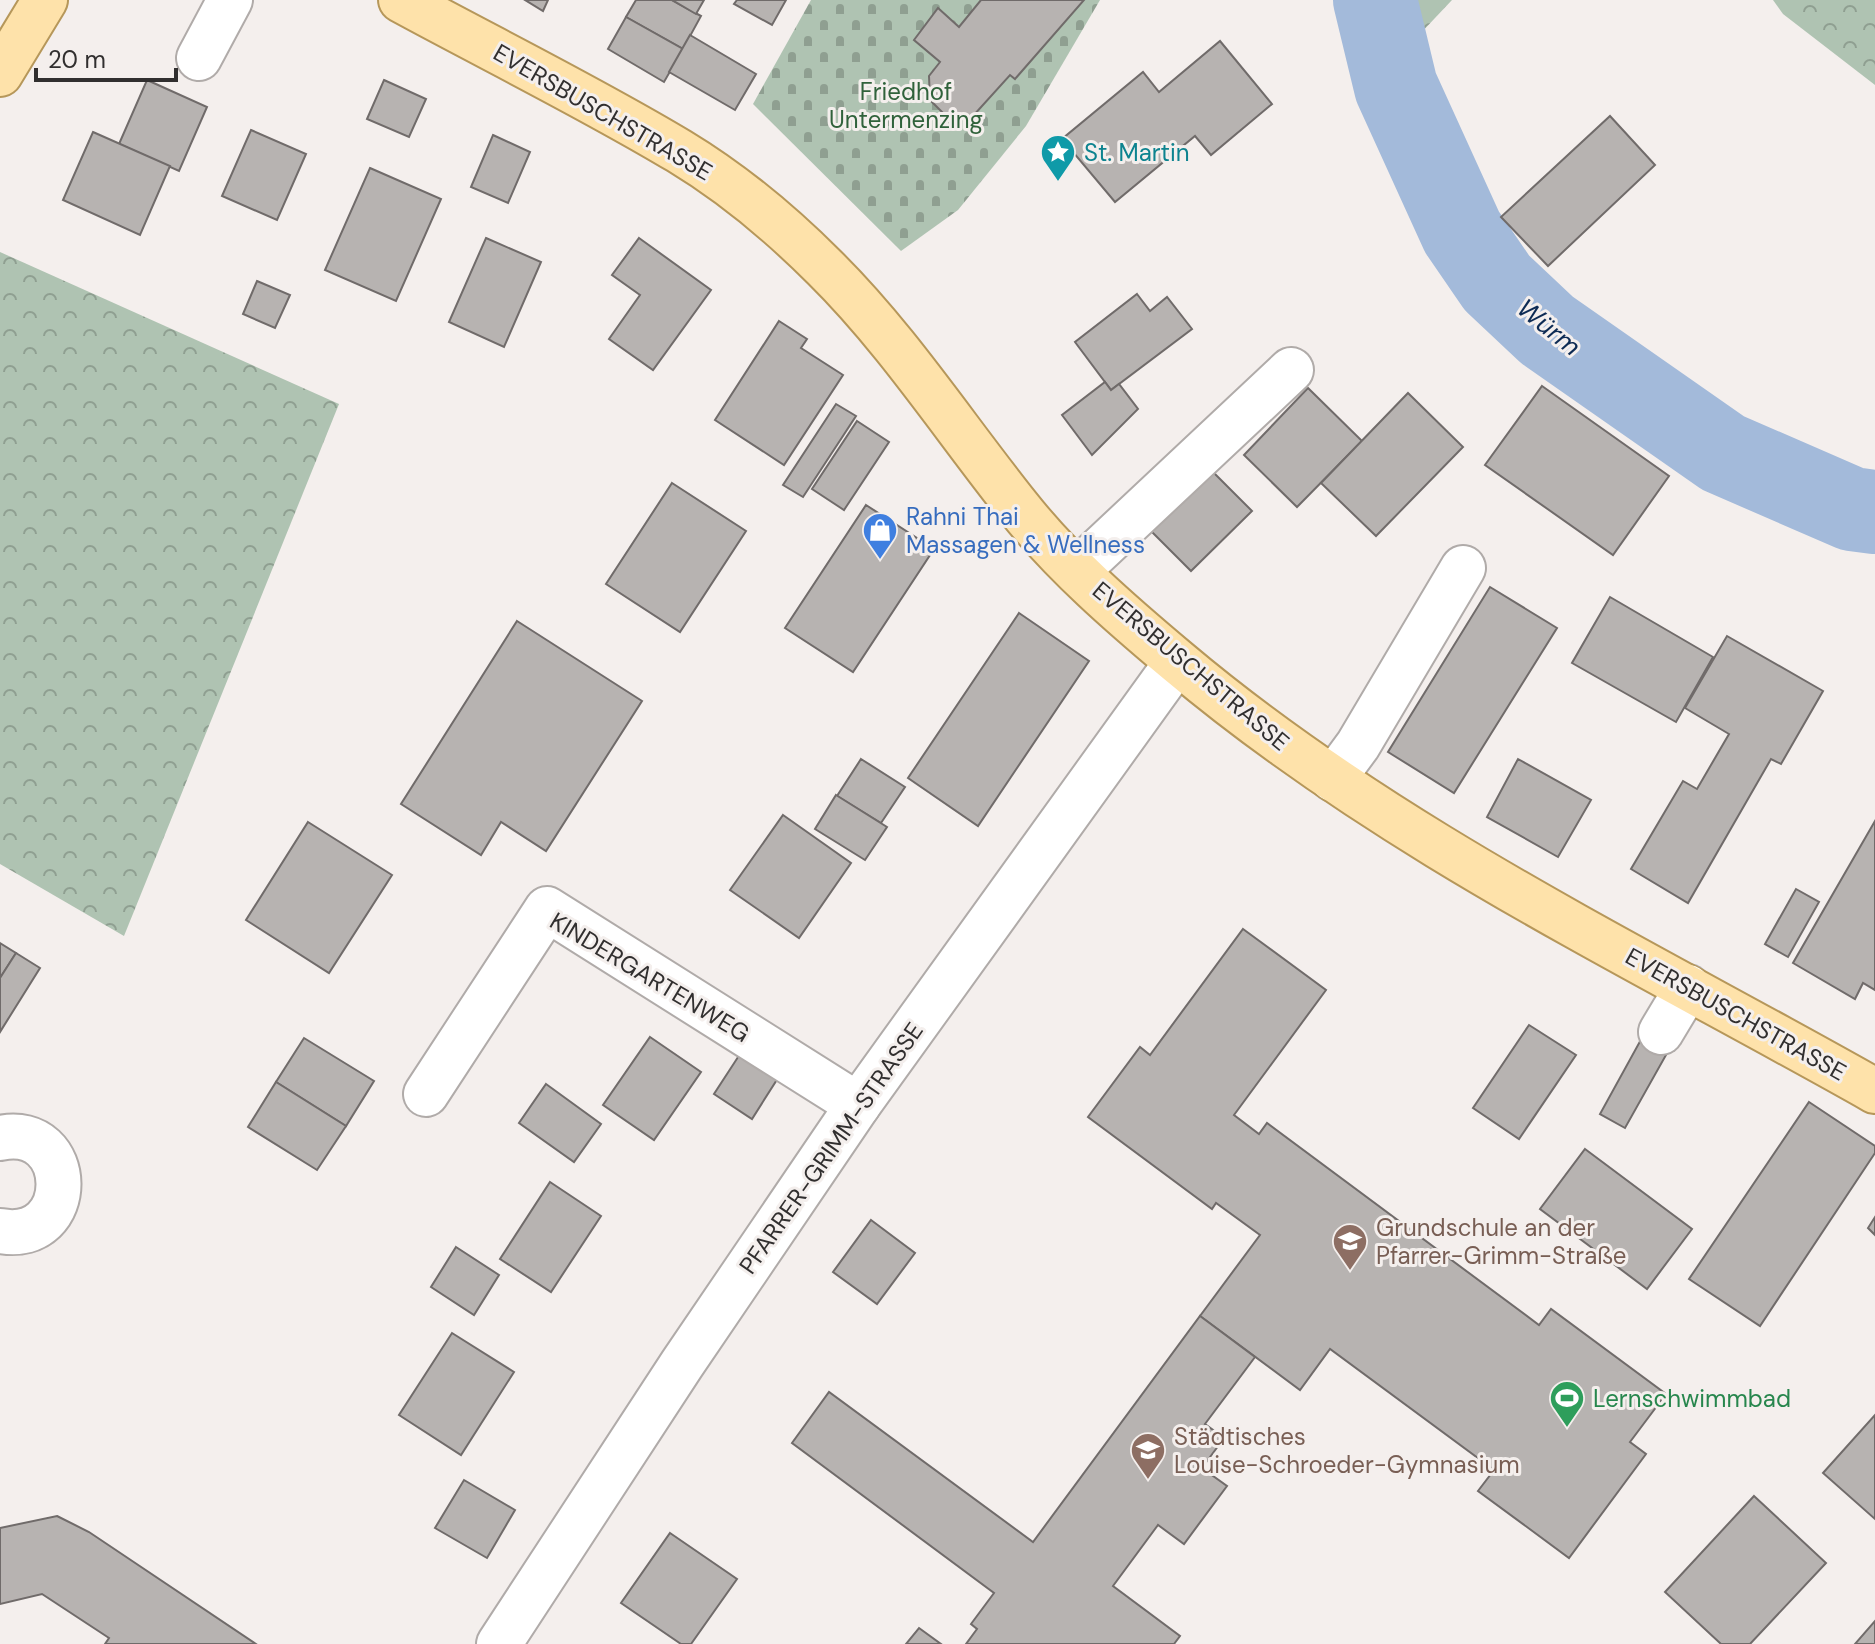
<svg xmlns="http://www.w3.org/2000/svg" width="1875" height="1644" viewBox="0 0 1875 1644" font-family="'DM Sans',sans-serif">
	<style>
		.cemetery { fill: url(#cemetery-stones) }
		.park { fill: url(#park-crowns) }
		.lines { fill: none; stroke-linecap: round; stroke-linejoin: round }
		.river { stroke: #a3bada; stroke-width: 84 }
		.building { fill: #b7b3b1; stroke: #706b6a; stroke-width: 2 }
		.minor-casing { stroke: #b0aba9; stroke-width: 48 }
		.major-casing { stroke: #b6975a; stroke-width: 48 }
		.minor { stroke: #fff; stroke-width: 44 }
		.major { stroke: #fee2aa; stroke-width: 44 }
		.labels { text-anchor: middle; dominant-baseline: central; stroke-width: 6; stroke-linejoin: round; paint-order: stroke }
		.park-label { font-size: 24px; fill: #30623b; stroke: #f4efed }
		.street-label { font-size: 24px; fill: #312f2f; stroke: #f4efed }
		.culture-label { font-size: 24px; fill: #0d838f; stroke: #f4efed; text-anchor: start }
		.shop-label { font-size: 24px; fill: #366cbe; stroke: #f4efed; text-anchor: start }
		.education-label { font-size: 24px; fill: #785e54; stroke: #f4efed; text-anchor: start }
		.leisure-label { font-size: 24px; fill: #27864d; stroke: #f4efed; text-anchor: start }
		.water-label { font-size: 26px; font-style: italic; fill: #0d2b54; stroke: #f4efed }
	</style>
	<defs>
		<pattern id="cemetery-stones" width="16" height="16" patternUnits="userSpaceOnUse" patternTransform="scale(2)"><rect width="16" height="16" fill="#afc3b2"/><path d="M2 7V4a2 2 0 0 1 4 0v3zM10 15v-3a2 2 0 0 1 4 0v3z" fill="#8f9f91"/></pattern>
		<pattern id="park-crowns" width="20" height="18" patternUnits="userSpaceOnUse" patternTransform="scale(2)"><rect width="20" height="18" fill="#afc3b2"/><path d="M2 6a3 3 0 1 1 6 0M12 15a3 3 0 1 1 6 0" fill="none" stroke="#8f9f91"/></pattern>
	</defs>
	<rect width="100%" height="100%" fill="#f4efed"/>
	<path class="cemetery" d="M 811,0 L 1100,0 L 1026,126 L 958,210 L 901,251 L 753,104 Z"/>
	<g class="park">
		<path d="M 1363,0 L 1452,0 L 1385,71 Z"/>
		<path d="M 1773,0 L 1875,0 L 1875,85 L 1783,14 Z"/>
		<path d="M 0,252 L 339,404 L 124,936 L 0,864 Z"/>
	</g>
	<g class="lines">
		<path class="river" d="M 1375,0 L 1396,87 L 1462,232 L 1497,283 L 1547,330 L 1723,453 L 1852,509 L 1875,512"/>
	</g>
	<g class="building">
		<path d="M 525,0 L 548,0 L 543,11 Z"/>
		<path d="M 636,0 L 672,0 L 701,16 L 683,49 L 626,17 Z"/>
		<path d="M 672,0 L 704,0 L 696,14 Z"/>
		<path d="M 737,0 L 786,0 L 772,25 L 734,4 Z"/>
		<path d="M 981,0 L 1084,0 L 1015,79 L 1010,75 L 973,116 L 948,118 L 930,100 L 929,76 L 940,62 L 914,40 L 938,8 L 959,27 Z"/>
		<path d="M 626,17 L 683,49 L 664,82 L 608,49 Z"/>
		<path d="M 690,35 L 756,74 L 735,110 L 669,72 Z"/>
		<path d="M 1220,41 L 1272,104 L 1211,155 L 1195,136 L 1115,202 L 1062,139 L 1143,72 L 1159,92 Z"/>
		<path d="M 147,80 L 207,107 L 179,171 L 119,144 Z"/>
		<path d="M 384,80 L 426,99 L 409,137 L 367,119 Z"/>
		<path d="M 1610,116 L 1655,165 L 1548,266 L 1501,217 Z"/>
		<path d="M 251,130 L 306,154 L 277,220 L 222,196 Z"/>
		<path d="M 93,132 L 170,166 L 140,235 L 63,200 Z"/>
		<path d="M 493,135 L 530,152 L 508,203 L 471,187 Z"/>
		<path d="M 370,168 L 441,199 L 396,301 L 325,270 Z"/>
		<path d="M 486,238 L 541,262 L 504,347 L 449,322 Z"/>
		<path d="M 639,238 L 711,290 L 653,370 L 609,339 L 640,295 L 612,275 Z"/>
		<path d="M 257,281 L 290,295 L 275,328 L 243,314 Z"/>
		<path d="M 1137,294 L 1150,311 L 1167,297 L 1192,329 L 1111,390 L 1075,342 Z"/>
		<path d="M 779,321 L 807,339 L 801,348 L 843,375 L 784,465 L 715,420 Z"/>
		<path d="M 1105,382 L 1111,390 L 1119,384 L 1138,409 L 1092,455 L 1062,415 Z"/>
		<path d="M 1542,386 L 1669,476 L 1613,555 L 1485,465 Z"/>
		<path d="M 1308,388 L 1362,441 L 1297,507 L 1244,455 Z"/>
		<path d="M 1408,393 L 1463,447 L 1376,536 L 1321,483 Z"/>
		<path d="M 836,404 L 856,416 L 803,497 L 783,485 Z"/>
		<path d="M 857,421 L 889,442 L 844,510 L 812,489 Z"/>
		<path d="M 1208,467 L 1252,511 L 1191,571 L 1147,527 Z"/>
		<path d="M 672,483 L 746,531 L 680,632 L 606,584 Z"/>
		<path d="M 866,505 L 934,549 L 853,672 L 785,628 Z"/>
		<path d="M 1490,587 L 1557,628 L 1454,793 L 1388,752 Z"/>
		<path d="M 1610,597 L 1713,657 L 1676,722 L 1572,663 Z"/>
		<path d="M 1019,613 L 1089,661 L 978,826 L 908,778 Z"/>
		<path d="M 517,621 L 642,701 L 546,851 L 501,822 L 481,855 L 401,804 Z"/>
		<path d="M 1727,636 L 1823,691 L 1781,764 L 1771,759 L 1688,903 L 1631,869 L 1683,781 L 1697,789 L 1729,734 L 1685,708 Z"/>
		<path d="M 861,759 L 905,787 L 881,823 L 837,796 Z"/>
		<path d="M 1518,759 L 1591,800 L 1558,857 L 1487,817 Z"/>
		<path d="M 836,795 L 887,827 L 865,860 L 815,829 Z"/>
		<path d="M 783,815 L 851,863 L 799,938 L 730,890 Z"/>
		<path d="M 1875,821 L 1875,990 L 1863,983 L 1855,999 L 1793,963 Z"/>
		<path d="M 308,822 L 392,875 L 329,973 L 246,920 Z"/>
		<path d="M 1796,889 L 1819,902 L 1788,957 L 1765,944 Z"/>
		<path d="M 1243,929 L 1326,990 L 1234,1115 L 1259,1134 L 1267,1123 L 1539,1325 L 1551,1309 L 1666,1394 L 1630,1442 L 1646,1454 L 1569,1558 L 1478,1491 L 1494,1470 L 1330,1349 L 1300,1390 L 1200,1316 L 1260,1235 L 1216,1203 L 1212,1209 L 1088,1117 L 1140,1047 L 1150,1055 Z"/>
		<path d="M 0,943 L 16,953 L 0,978 Z"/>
		<path d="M 16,953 L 40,968 L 0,1032 L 0,978 Z"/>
		<path d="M 1529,1025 L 1576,1055 L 1519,1139 L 1473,1108 Z"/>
		<path d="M 1649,1025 L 1675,1039 L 1625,1128 L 1600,1114 Z"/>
		<path d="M 650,1037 L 701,1072 L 654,1140 L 603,1105 Z"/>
		<path d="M 304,1038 L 374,1081 L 346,1126 L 276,1082 Z"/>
		<path d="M 740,1054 L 778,1078 L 752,1119 L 714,1094 Z"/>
		<path d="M 276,1082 L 346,1126 L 317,1170 L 248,1127 Z"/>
		<path d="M 546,1084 L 601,1124 L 574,1162 L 519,1123 Z"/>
		<path d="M 1809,1102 L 1875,1146 L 1875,1153 L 1760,1326 L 1689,1279 Z"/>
		<path d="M 1585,1149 L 1692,1229 L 1647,1289 L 1540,1209 Z"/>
		<path d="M 550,1182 L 601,1216 L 551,1292 L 500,1259 Z"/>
		<path d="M 1875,1217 L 1875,1235 L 1868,1228 Z"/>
		<path d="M 871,1220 L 915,1253 L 877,1304 L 833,1272 Z"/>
		<path d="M 456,1247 L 499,1275 L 474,1315 L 431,1287 Z"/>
		<path d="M 1200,1316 L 1255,1357 L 1205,1424 L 1224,1438 L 1202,1468 L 1227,1486 L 1184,1544 L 1158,1525 L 1113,1586 L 1180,1636 L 1174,1644 L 966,1644 L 977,1629 L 971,1624 L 994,1593 L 792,1443 L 829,1392 L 1033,1542 Z"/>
		<path d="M 452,1333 L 514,1372 L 461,1455 L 399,1415 Z"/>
		<path d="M 1875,1415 L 1875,1519 L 1823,1473 Z"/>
		<path d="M 464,1480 L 515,1510 L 487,1558 L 435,1528 Z"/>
		<path d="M 1754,1496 L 1826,1563 L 1750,1644 L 1721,1644 L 1665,1592 Z"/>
		<path d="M 57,1516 L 89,1532 L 256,1644 L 105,1644 L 109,1638 L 42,1594 L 0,1604 L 0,1528 Z"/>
		<path d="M 670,1533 L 737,1579 L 691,1644 L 681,1644 L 621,1603 Z"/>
		<path d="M 1875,1621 L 1875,1644 L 1855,1644 Z"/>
		<path d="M 919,1628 L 941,1644 L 906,1644 Z"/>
	</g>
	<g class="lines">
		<g class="minor-casing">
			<g id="minor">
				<path d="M 199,58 L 230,0"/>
				<path d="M 1078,570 L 1291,370"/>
				<path d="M 1333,779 L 1358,745 L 1463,568"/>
				<path d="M 1661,1032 L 1688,987"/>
				<path d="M 426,1094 L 547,909 L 858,1105"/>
				<path d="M 0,1138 C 77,1122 79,1245 0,1231"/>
				<path d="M 499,1644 L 682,1364 L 858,1105 L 1177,662"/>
			</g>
		</g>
		<g class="major-casing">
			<g id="major">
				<path d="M 401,0 C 493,50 589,97 679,151 C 732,183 781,224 824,267 C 897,339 954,427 1018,507 C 1063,564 1122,615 1178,662 C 1388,839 1638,957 1875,1091"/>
				<path d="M 0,74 L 45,0"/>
			</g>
		</g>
		<use href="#minor" class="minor"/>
		<use href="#major" class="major"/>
	</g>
	<defs>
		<g id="sight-pin" transform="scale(1.8)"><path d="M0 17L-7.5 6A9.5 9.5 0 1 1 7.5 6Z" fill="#0f9aa8" stroke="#f4efed"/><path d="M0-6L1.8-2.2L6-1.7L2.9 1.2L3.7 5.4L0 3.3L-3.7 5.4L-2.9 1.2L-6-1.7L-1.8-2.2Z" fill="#fff"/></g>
		<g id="shop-pin" transform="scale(1.8)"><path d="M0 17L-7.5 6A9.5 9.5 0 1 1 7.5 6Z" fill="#3f7fe0" stroke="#f4efed"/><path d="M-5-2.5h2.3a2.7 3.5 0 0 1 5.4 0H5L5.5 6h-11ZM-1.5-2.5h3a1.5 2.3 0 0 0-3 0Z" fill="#fff"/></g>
		<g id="school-pin" transform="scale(1.8)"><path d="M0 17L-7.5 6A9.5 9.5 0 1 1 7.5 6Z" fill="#8d6e63" stroke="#f4efed"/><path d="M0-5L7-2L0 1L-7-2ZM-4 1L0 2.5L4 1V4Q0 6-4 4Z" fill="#fff"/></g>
		<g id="stadium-pin" transform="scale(1.8)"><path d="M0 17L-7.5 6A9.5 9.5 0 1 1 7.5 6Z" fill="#2e9e5b" stroke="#f4efed"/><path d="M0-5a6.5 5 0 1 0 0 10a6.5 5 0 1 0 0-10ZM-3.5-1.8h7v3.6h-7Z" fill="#fff"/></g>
	</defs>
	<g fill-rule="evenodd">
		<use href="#sight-pin" x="1058" y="152"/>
		<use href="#shop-pin" x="880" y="530"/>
		<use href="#school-pin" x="1350" y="1241"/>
		<use href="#stadium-pin" x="1567" y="1398"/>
		<use href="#school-pin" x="1148" y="1450"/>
	</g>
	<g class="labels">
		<g class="park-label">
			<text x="906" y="91">Friedhof<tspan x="906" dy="28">Untermenzing</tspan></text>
		</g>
		<g class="street-label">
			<text transform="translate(603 112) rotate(30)">EVERSBUSCHSTRASSE</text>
			<text transform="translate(1191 666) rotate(40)">EVERSBUSCHSTRASSE</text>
			<text transform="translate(650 977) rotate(31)">KINDERGARTENWEG</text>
			<text transform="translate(1736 1014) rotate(29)">EVERSBUSCHSTRASSE</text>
			<text transform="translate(831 1148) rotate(-55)">PFARRER-GRIMM-STRASSE</text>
		</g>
		<g class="culture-label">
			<text x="1084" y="152">St. Martin</text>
		</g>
		<g class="shop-label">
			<text x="906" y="516">Rahni Thai<tspan x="906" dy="28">Massagen &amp; Wellness</tspan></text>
		</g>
		<g class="education-label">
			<text x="1376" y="1227">Grundschule an der<tspan x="1376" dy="28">Pfarrer-Grimm-Straße</tspan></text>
			<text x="1174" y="1436">Städtisches<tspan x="1174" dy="28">Louise-Schroeder-Gymnasium</tspan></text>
		</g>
		<g class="leisure-label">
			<text x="1593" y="1398">Lernschwimmbad</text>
		</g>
		<g class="water-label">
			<text transform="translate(1549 327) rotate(39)">Würm</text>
		</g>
	</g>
	<path d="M36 68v12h140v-12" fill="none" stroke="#312f2f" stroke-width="4"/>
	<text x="48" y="68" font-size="24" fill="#312f2f" stroke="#f4efed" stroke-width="6" paint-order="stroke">20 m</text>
</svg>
